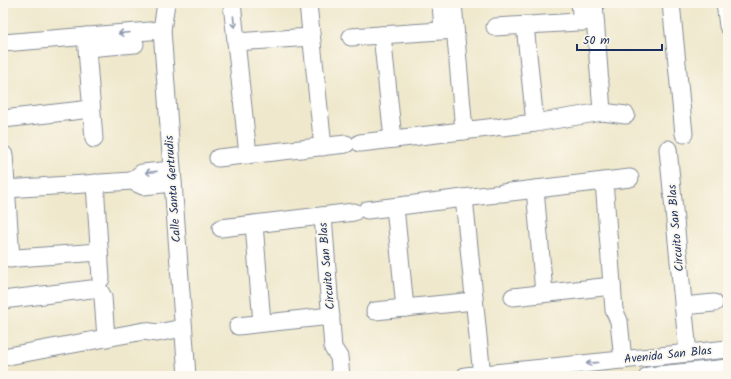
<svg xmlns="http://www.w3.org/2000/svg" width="731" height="379" viewBox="0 0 731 379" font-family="Kalam,sans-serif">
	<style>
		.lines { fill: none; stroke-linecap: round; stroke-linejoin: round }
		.minor-casing { stroke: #858c95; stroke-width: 19 }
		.minor { stroke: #fff; stroke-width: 17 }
		.oneway { stroke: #8d97ae }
		.labels { text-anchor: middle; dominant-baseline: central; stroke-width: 3.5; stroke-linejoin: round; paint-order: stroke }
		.street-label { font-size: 12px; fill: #1b2f5e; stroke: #fbf7ec }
	</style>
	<rect width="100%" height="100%" fill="#fbf7ec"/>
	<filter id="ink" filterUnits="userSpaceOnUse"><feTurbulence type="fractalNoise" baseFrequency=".025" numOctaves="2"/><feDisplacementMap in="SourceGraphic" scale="8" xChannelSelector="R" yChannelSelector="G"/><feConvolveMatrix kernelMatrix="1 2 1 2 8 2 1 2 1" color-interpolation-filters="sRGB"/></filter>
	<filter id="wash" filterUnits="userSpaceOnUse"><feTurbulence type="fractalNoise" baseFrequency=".012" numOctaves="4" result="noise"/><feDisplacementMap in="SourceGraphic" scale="16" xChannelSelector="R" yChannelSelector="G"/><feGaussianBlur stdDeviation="0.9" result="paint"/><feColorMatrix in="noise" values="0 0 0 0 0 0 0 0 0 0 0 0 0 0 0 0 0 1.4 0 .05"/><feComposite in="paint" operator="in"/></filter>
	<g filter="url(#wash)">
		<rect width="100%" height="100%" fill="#efe8cc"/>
	</g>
	<g filter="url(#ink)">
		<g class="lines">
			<g class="minor-casing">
				<g id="minor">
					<path d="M 166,3 L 162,30 L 187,376"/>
					<path d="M 232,3 L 248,155"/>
					<path d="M 441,3 L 443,30"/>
					<path d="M 453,3 L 464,131"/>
					<path d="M 580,3 L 582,22"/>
					<path d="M 671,3 L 684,134"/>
					<path d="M 725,3 L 728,26"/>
					<path d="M 308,4 L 323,147"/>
					<path d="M 525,25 L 535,123"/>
					<path d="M 495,27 L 595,21"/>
					<path d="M 382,35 L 393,139"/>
					<path d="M 86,36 L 94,139"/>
					<path d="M 351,37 L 455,30"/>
					<path d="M 236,42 L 311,37"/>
					<path d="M 3,43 L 162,30"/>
					<path d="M 87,48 L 135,44"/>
					<path d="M 602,112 L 626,115"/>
					<path d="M 3,119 L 91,109"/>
					<path d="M 502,127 L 535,123 L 602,112 L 594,3"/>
					<path d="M 360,143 L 496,127"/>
					<path d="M 668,149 L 688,353"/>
					<path d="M 4,155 L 11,259"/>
					<path d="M 218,158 L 346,144"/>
					<path d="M 132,181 L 142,173 L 172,170"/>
					<path d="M 604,181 L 614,310 L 619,321 L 623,360"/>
					<path d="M 95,183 L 101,279"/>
					<path d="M 6,189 L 132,181 L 143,186 L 173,183"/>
					<path d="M 535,189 L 544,293"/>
					<path d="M 502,193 L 630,178"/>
					<path d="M 464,198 L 482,376"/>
					<path d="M 395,207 L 405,308"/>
					<path d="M 367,210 L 496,194"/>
					<path d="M 323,216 L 333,348 L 339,357 L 341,376"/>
					<path d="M 254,224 L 262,323"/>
					<path d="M 221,228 L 354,212"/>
					<path d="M 3,259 L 99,252"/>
					<path d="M 513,297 L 612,286"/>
					<path d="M 3,300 L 91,289 L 99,290 L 103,297 L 106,338"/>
					<path d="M 683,306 L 714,303"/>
					<path d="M 375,311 L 474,301"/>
					<path d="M 238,326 L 331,316"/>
					<path d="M 3,357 L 144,331 L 157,333 L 183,328"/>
					<path d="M 465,376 L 728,349"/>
					<path d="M 648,376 L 728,368"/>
				</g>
			</g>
			<use href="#minor" class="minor"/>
		</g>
		<defs><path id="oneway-shaft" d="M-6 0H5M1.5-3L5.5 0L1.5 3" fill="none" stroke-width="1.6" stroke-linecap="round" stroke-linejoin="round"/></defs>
		<g class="oneway">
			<use href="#oneway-shaft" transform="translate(234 22) rotate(84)"/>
			<use href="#oneway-shaft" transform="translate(124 33) rotate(175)"/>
			<use href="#oneway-shaft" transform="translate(151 172) rotate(174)"/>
			<use href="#oneway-shaft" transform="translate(592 363) rotate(174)"/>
		</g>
	</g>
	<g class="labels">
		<g class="street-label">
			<text transform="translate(173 189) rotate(-94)">Calle Santa Gertrudis</text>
			<text transform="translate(676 228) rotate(-95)">Circuito San Blas</text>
			<text transform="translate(327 266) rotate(-95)">Circuito San Blas</text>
			<text transform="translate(668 355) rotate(-6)">Avenida San Blas</text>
		</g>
	</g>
	<rect width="731" height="379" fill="none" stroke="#fbf7ec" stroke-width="16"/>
	<path d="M577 44v6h85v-6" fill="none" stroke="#1b2f5e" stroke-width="2"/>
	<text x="583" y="44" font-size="12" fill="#1b2f5e" stroke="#fbf7ec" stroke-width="3" paint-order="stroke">50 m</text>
</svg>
